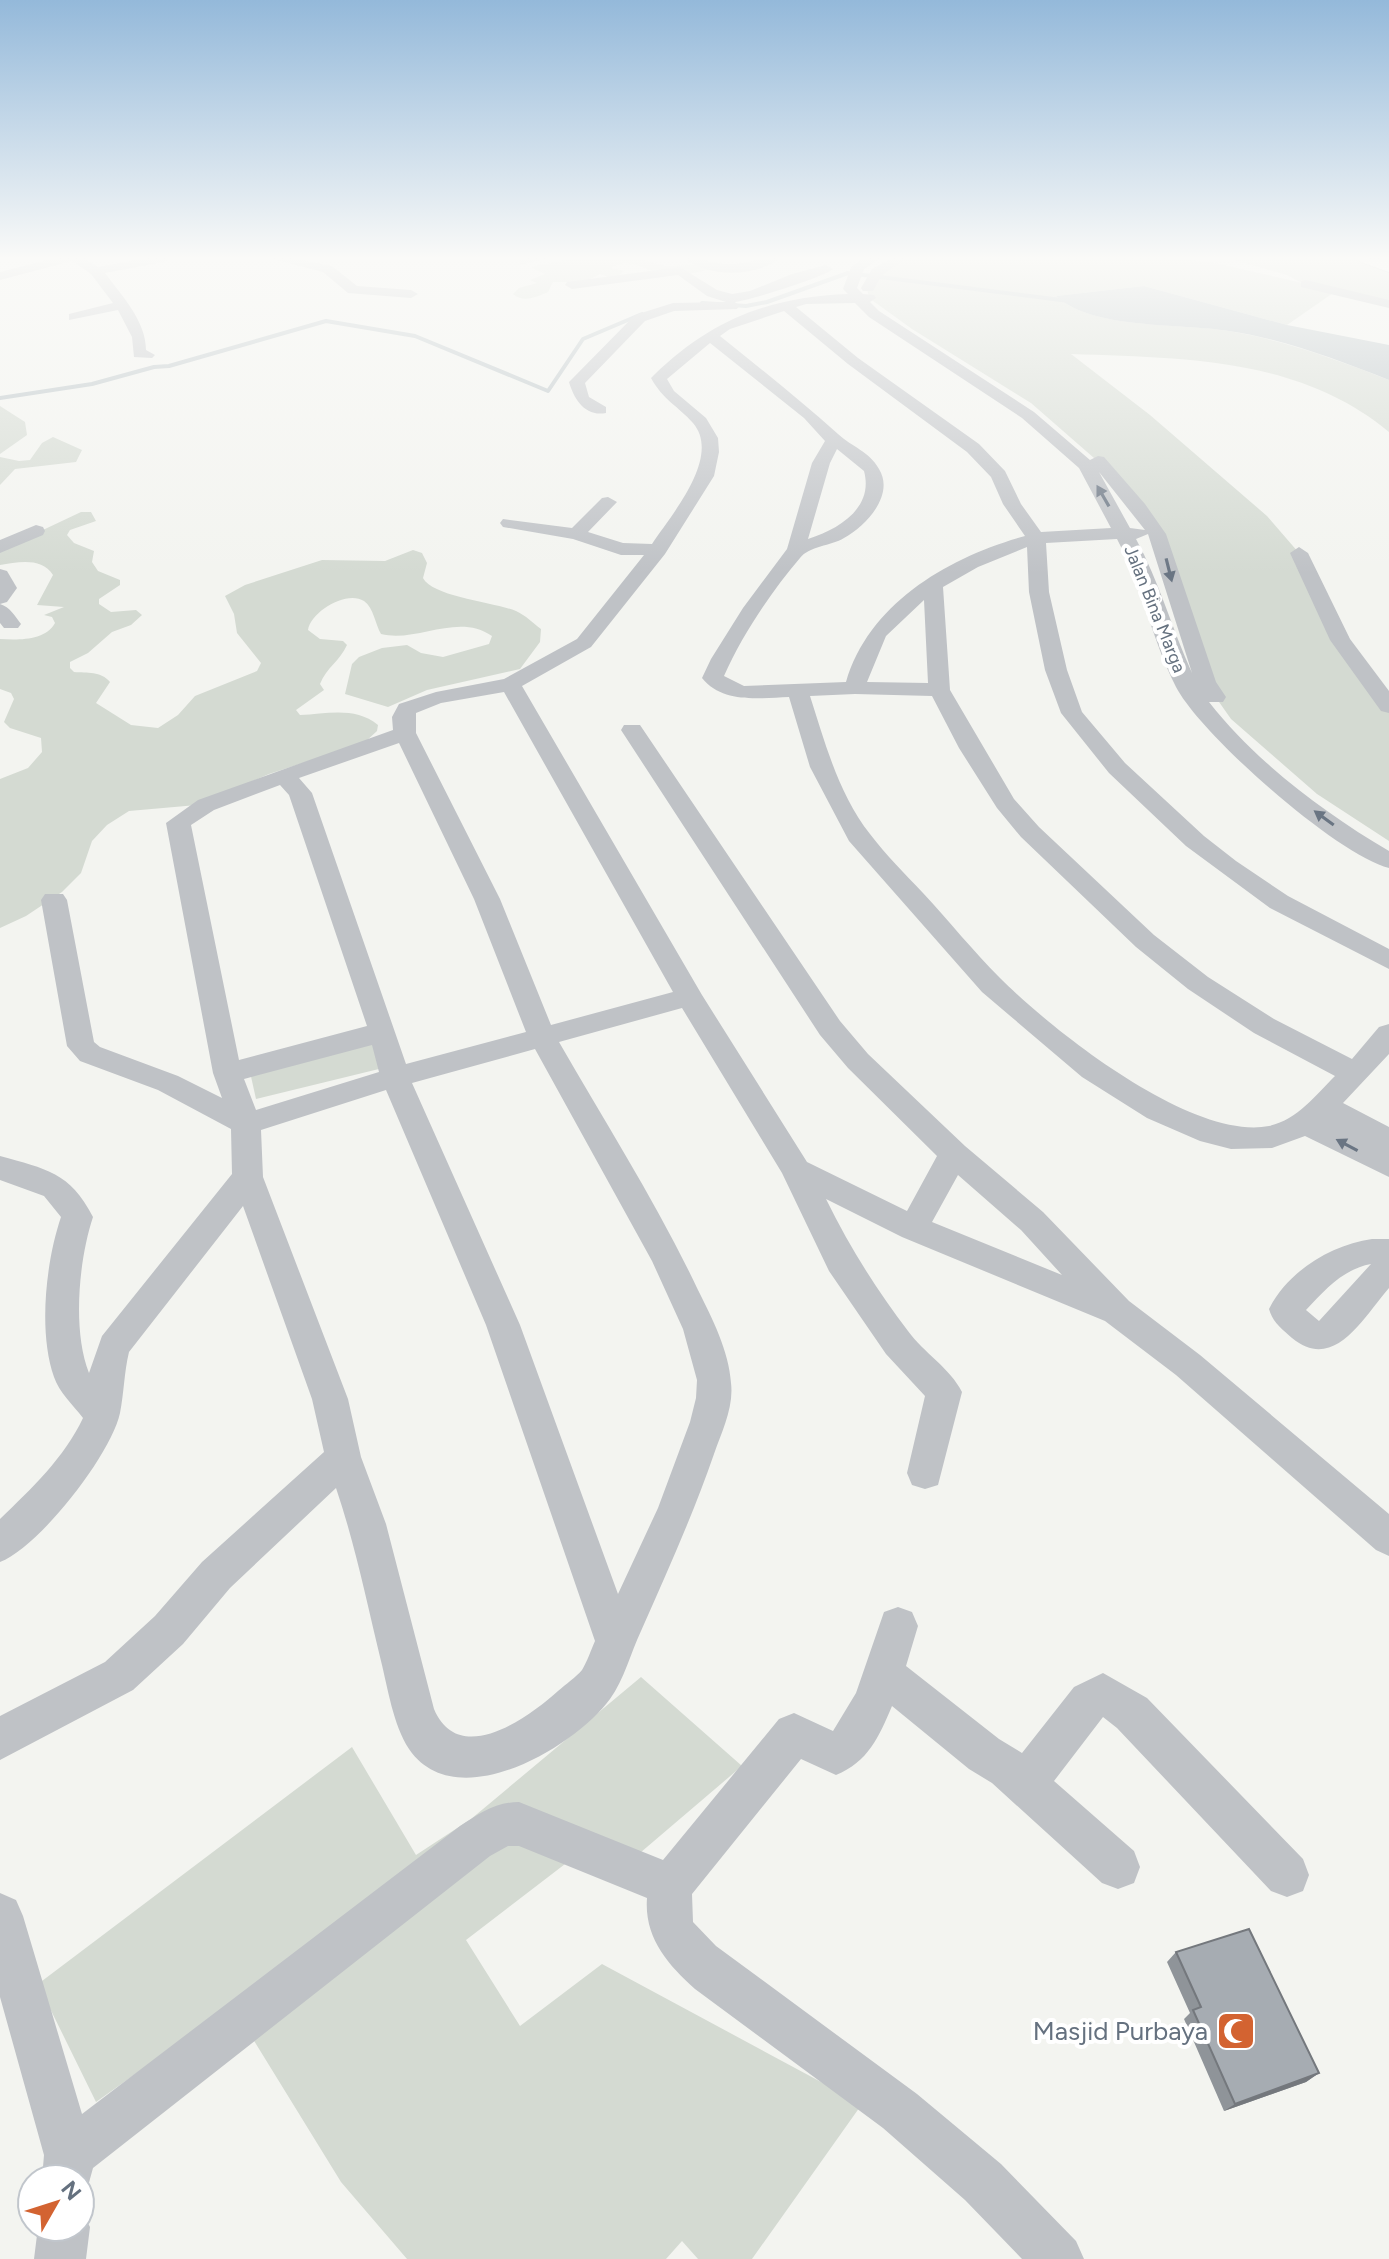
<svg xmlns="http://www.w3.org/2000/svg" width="1389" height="2259" viewBox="0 0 1389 2259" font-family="Figtree,sans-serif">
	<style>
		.green { fill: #d4dad2 }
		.water { fill: #b7c1c5 }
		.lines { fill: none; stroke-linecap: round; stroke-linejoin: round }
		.stream { stroke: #b7c1c5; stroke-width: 4 }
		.secondary-casing { stroke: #b2b6ba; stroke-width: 2 }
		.street { fill: #bfc2c6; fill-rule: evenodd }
		.secondary { fill: #fff; fill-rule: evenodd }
		.wall { fill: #8f9499 }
		.shaded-wall { fill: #74787d }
		.building { fill: #a6acb2; stroke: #74787d; stroke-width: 2 }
		.oneway { fill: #6a7583 }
		.labels { text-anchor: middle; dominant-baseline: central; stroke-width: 8; stroke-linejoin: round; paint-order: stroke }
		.far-street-label { font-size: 18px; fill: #65717f; stroke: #fff }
		.near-poi-label { font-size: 26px; fill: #65717f; stroke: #fff; text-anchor: end }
	</style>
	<rect width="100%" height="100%" fill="#f3f4f0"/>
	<g class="green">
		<path d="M 577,258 L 640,259 L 666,266 L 697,265 L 712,268 C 697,274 669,277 654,272 C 639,266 627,258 611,268 L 624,271 L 615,279 L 600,274 L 585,282 L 553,282 L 548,292 C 537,297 523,303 513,294 L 519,288 L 537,283 L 530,280 L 545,274 L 532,268 L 534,266 Z"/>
		<path d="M 899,258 L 1166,258 L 1211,262 L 1302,283 L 1287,275 L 1227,258 L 1367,258 L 1389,266 L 1389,304 L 1336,291 L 1287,325 L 1144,286 L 1056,296 C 1093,330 1182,323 1229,331 C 1283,340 1338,360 1389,380 L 1389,432 C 1299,357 1182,358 1071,354 L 1150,415 L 1267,516 L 1299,553 L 1389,706 L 1389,841 L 1317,794 L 1231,719 L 1205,682 L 1170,568 L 1123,488 L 1094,458 L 1031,403 L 912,329 L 869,298 L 867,289 L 877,272 Z"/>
		<path d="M 0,406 L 25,422 L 27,435 L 0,454 Z"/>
		<path d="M 53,437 L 82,450 L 76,462 L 15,469 L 0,485 L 0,457 L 19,461 L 30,460 L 42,443 Z"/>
		<path d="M 81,512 L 91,512 L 96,521 L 70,530 L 67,535 L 74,543 L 94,551 L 92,562 L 98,571 L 120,580 L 120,585 L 99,599 L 99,604 L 111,612 L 136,610 L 142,615 L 131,625 L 112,632 L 88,653 L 70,662 L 70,668 L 74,672 C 87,673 101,671 110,682 L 96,703 L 131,725 L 158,728 L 178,715 L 195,696 L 257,671 L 261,663 L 237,633 L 234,614 L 225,596 L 245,585 L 322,560 L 385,561 L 413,550 L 422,553 L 427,563 L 423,578 C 433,597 494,602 516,611 C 525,615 533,623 541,629 L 540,642 L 520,669 L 427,690 L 388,707 L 345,694 L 352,664 L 359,657 L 382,648 L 407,645 L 421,653 L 443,657 L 489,644 L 492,636 C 458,612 417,643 381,634 C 375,624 374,608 364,601 C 346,590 311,612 308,630 L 320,639 L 343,641 L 347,645 C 340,661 326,668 320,684 L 324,690 L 296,710 L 300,715 C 327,714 355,706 378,725 L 377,731 L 364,743 L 269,774 L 197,805 L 129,811 L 107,825 L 92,841 L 81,873 L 62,892 L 26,916 L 0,928 L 0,779 L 28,768 L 42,752 L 41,738 L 10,728 L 4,722 L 14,699 L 11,693 L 0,689 L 0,639 C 18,640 45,641 55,623 L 52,617 L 44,615 L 64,607 L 37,605 L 53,575 C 42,557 18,562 0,565 L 0,542 L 45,529 Z"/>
		<path d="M 375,1043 L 383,1068 L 256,1099 L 250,1072 Z"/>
		<path d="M 641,1677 L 742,1766 L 620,1870 L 569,1861 L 466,1940 L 520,2026 L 602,1964 L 862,2104 L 752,2259 L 698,2259 L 682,2241 L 666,2259 L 407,2259 L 341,2182 L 232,2005 L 96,2102 L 38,1984 L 352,1747 L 416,1855 L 471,1819 Z"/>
	</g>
	<path class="water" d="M 1144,286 L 1287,325 L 1389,345 L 1389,380 C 1338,360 1283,339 1229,331 C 1180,323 1093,330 1056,296 Z"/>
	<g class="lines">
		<g class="stream">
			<path d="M 702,303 L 746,306 L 767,302 L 848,273 L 1069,301"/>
			<path d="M 0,398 L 92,384 L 154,367 L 169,366 L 326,321 L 415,336 L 548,391 L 583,339 L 642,314"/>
		</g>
		<g class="secondary-casing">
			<path id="secondary" d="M 1358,258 L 1389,260 L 1389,272 L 1361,262 Z"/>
		</g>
		<g class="street">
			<path d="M 55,258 L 84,258 L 98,267 L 146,258 L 170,258 L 164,262 L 105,273 C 122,296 146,321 146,350 L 155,355 L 152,358 L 134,357 L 132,337 L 118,310 L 69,320 L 69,314 L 113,303 L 91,274 L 72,261 L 0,280 L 0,272 Z"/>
			<path d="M 269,258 L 292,258 L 332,266 L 357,286 L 411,290 L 418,294 L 411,298 L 348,293 L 323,272 Z"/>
			<path d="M 527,258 L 549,258 L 520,265 L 520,259 Z"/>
			<path d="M 684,258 C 700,257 713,264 729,264 C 746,264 762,257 780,258 C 756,277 708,278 684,258 Z"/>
			<path d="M 864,258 L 880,258 L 864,269 L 857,288 L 863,294 L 874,295 L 876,298 L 870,302 L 879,311 L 1034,412 L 1090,460 L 1098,456 L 1104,457 L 1145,504 L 1166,534 L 1216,682 L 1226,697 L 1223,702 L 1209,702 C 1256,762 1323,812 1389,851 L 1389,868 C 1338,856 1201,735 1176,687 C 1152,640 1142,586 1117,539 L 1046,543 L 1049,592 L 1067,670 L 1082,712 L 1125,763 L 1204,836 L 1236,861 L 1288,896 L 1389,949 L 1389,969 L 1270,908 L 1186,846 L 1109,773 L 1061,713 L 1045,670 L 1029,592 L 1027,547 L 978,567 L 943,587 L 950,690 L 1014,799 L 1039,827 L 1154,935 L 1208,977 L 1274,1019 L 1352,1059 L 1379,1027 L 1389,1024 L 1389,1054 L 1343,1103 L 1389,1127 L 1389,1177 L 1305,1136 L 1272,1148 L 1231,1149 L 1200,1141 L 1147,1118 L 1082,1077 L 982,992 L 849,841 L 810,767 L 789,697 C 759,698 723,704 702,678 L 711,659 L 743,608 L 787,549 L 812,463 L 825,441 L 804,418 L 710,343 L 667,379 L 674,391 L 706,418 L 718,438 L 719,452 L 714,476 L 665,554 L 591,647 L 522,686 L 702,995 L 807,1162 L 907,1211 L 937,1156 L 848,1068 L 820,1035 L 621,730 L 624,725 L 640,725 L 840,1021 L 868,1054 L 965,1146 L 1043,1212 L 1129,1301 L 1200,1355 L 1389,1514 L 1389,1556 L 1376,1550 L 1176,1375 L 1105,1321 L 902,1237 L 826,1199 C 849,1246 876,1289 908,1331 C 924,1353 950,1368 962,1392 L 938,1485 L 925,1489 L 912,1485 L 907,1473 L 925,1396 L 886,1354 L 829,1271 L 782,1173 L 682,1008 L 559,1042 C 606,1124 658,1205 698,1290 C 712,1318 729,1351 731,1383 C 734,1407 722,1431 714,1454 C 693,1515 667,1572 641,1631 C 631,1652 624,1680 610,1699 C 575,1747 456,1818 409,1749 C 393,1724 388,1689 381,1661 C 367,1603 355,1544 336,1488 L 230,1588 L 183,1644 L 133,1690 L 0,1760 L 0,1716 L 105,1662 L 155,1616 L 202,1562 L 324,1452 L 312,1399 L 243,1206 L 129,1352 C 124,1373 124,1393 120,1413 C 111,1455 39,1547 0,1562 L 0,1519 C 32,1488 64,1458 83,1418 C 73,1405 59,1392 54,1377 C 38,1332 46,1261 61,1217 L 44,1196 L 0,1180 L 0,1156 C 46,1169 70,1172 93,1217 C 79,1259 72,1330 89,1373 L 102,1336 L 232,1174 L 231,1129 L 158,1090 L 80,1061 L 67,1046 L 41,900 L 45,894 L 63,894 L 67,900 L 94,1042 L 100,1047 L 178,1076 L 222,1098 L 213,1073 L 166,823 L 198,800 L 393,730 L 392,717 L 399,704 L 436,692 L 504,679 L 577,639 L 644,555 L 621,555 L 573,539 L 503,527 L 500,523 L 503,519 L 572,528 L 602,498 L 608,497 L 617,502 L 588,532 L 623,543 L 652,544 C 671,515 722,457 693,423 C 678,406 663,400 651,378 L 654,375 C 711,320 769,297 848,294 L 843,289 L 851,267 ZM 855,303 L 869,317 L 1022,418 L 1079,468 L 1111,528 L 1041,532 L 1021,504 L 1005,471 L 979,444 L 858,358 L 796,307 L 806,304 ZM 784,311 L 848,364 L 967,452 L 991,477 L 1003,504 L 1025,536 C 949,557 869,603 846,682 L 744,686 L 724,676 C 742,635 771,592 800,558 C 809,546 831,546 844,538 C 866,526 895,495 879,469 C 869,451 852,447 838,434 C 800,400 760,368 720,336 L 730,329 ZM 837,449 L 864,471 C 874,508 839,529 808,539 L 830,463 ZM 1099,472 L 1145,530 L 1130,528 ZM 1148,534 L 1192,673 C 1172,629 1159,581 1136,539 ZM 924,600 L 928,683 L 867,682 L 886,636 ZM 504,692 L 673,992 L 551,1025 L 500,899 L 416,733 L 416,713 L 441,703 ZM 855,694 L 932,696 L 959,748 L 997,808 L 1021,837 L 1136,947 L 1188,989 L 1254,1033 L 1335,1076 C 1316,1095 1297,1120 1269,1126 C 1192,1141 1053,1031 1000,978 C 973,951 949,921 923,893 C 905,874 886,855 870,834 C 839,795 825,743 810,696 ZM 399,743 L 474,899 L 526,1032 L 406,1064 L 312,793 L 299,778 ZM 280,785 L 289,795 L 367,1026 L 239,1060 L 191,825 L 214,810 ZM 372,1045 L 379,1072 L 256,1110 L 244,1079 ZM 535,1049 L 652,1261 L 683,1329 L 697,1380 L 696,1398 L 690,1422 L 658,1508 L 618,1594 L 520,1325 L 412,1083 ZM 386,1090 L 486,1325 L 595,1641 C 591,1650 587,1662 582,1670 C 576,1677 566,1684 558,1691 C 528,1718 459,1768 434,1709 L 386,1524 L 361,1457 L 348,1399 L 263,1177 L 261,1130 ZM 958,1175 L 1021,1230 L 1062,1275 L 932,1222 Z"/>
			<path d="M 892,258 L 908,258 L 882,275 L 873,291 L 863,291 L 861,288 L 872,269 Z"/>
			<path d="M 826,265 L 833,269 C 827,276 748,301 735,302 L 739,306 L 737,309 L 674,311 L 645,321 L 585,383 L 589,397 L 606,407 L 606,413 C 585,417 574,399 569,382 L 572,379 L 635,315 L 673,303 L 726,302 L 707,296 L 678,275 L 572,289 L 565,285 L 567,282 L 680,267 L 717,290 L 732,294 L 750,291 L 792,274 Z"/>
			<path d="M 1306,280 L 1389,300 L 1389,308 L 1301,287 L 1301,281 Z"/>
			<path d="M 36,525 L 43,527 L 45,531 L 43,535 L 0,553 L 0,540 Z"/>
			<path d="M 1299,547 L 1308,553 L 1350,639 L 1389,691 L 1389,713 L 1381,711 L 1330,640 L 1290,553 Z"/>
			<path d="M 0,569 L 7,571 L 17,588 L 7,602 L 0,604 Z"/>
			<path d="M 0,604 C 10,607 15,616 21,624 L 18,628 L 4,628 L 0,623 Z"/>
			<path d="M 1372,1239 L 1389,1239 L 1389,1288 C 1363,1318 1334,1373 1292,1338 C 1282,1329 1273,1323 1269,1309 C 1288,1271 1331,1245 1372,1239 ZM 1371,1264 L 1319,1321 L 1306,1310 C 1325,1290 1343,1269 1371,1264 Z"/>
			<path d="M 898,1607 L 912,1612 L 918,1626 L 906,1666 L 999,1739 L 1022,1753 L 1074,1687 L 1103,1673 L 1147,1698 L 1303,1859 L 1309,1875 L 1303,1891 L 1287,1897 L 1271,1891 L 1117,1728 L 1103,1717 L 1054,1781 L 1134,1851 L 1140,1867 L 1134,1883 L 1118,1889 L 1102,1883 L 992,1783 L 969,1769 L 892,1706 C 879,1737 868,1762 836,1775 L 801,1759 L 692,1894 L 693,1922 L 716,1946 L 917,2094 L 1001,2164 L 1076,2241 L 1084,2259 L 1022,2259 L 965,2200 L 883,2128 L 695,1989 C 667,1964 644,1937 647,1898 L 519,1846 L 508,1846 L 490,1856 L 93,2168 L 85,2197 L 80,2199 L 80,2179 L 42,2179 L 44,2155 L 0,1997 L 0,1893 L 16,1900 L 23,1916 L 82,2114 L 460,1826 C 479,1814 495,1802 519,1802 L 663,1860 L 779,1719 L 794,1713 L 833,1731 L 856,1693 L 884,1612 Z"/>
			<path d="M 80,2208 L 90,2227 L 86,2259 L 34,2259 L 38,2227 L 80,2227 Z"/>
		</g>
		<use href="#secondary" class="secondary"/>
	</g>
	<path class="wall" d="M 1176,1952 L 1319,2073 L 1306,2082 L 1224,2111 L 1184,2019 L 1190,2013 L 1167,1962 Z"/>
	<path class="shaded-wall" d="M 1319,2073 L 1306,2082 L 1224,2111 L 1235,2104 Z"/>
	<path class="building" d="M 1249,1929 L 1319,2073 L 1235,2104 L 1193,2010 L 1201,2007 L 1176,1952 Z"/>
	<defs><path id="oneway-solid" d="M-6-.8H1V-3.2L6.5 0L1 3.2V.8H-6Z" transform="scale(2)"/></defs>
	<g class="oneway">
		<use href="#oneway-solid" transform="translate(1103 496) rotate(-120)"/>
		<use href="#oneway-solid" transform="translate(1169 570) rotate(76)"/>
		<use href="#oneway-solid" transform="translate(1324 818) rotate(-144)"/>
		<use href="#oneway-solid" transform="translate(1347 1145) rotate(-152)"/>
	</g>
	<linearGradient id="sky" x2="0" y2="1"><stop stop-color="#94b9da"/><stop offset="0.45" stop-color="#fafaf8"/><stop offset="1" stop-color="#fafaf8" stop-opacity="0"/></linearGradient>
	<rect width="1389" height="574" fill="url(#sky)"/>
	<defs>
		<g id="mosque-square" transform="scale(2)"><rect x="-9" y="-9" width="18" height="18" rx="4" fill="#d36331" stroke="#fff"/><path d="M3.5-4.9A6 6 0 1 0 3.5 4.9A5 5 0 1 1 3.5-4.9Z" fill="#fff"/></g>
	</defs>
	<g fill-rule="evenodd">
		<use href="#mosque-square" x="1236" y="2031"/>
	</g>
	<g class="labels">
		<g class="far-street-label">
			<text transform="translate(1155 609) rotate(68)">Jalan Bina Marga</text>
		</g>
		<g class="near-poi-label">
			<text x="1208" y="2031">Masjid Purbaya</text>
		</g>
	</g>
	<g transform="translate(56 2203) rotate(51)"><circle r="38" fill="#ffffff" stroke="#c1c6cc" stroke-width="2"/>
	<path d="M0-6L14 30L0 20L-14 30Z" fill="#d36331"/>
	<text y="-12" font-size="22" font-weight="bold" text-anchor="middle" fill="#65717f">N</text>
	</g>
</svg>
